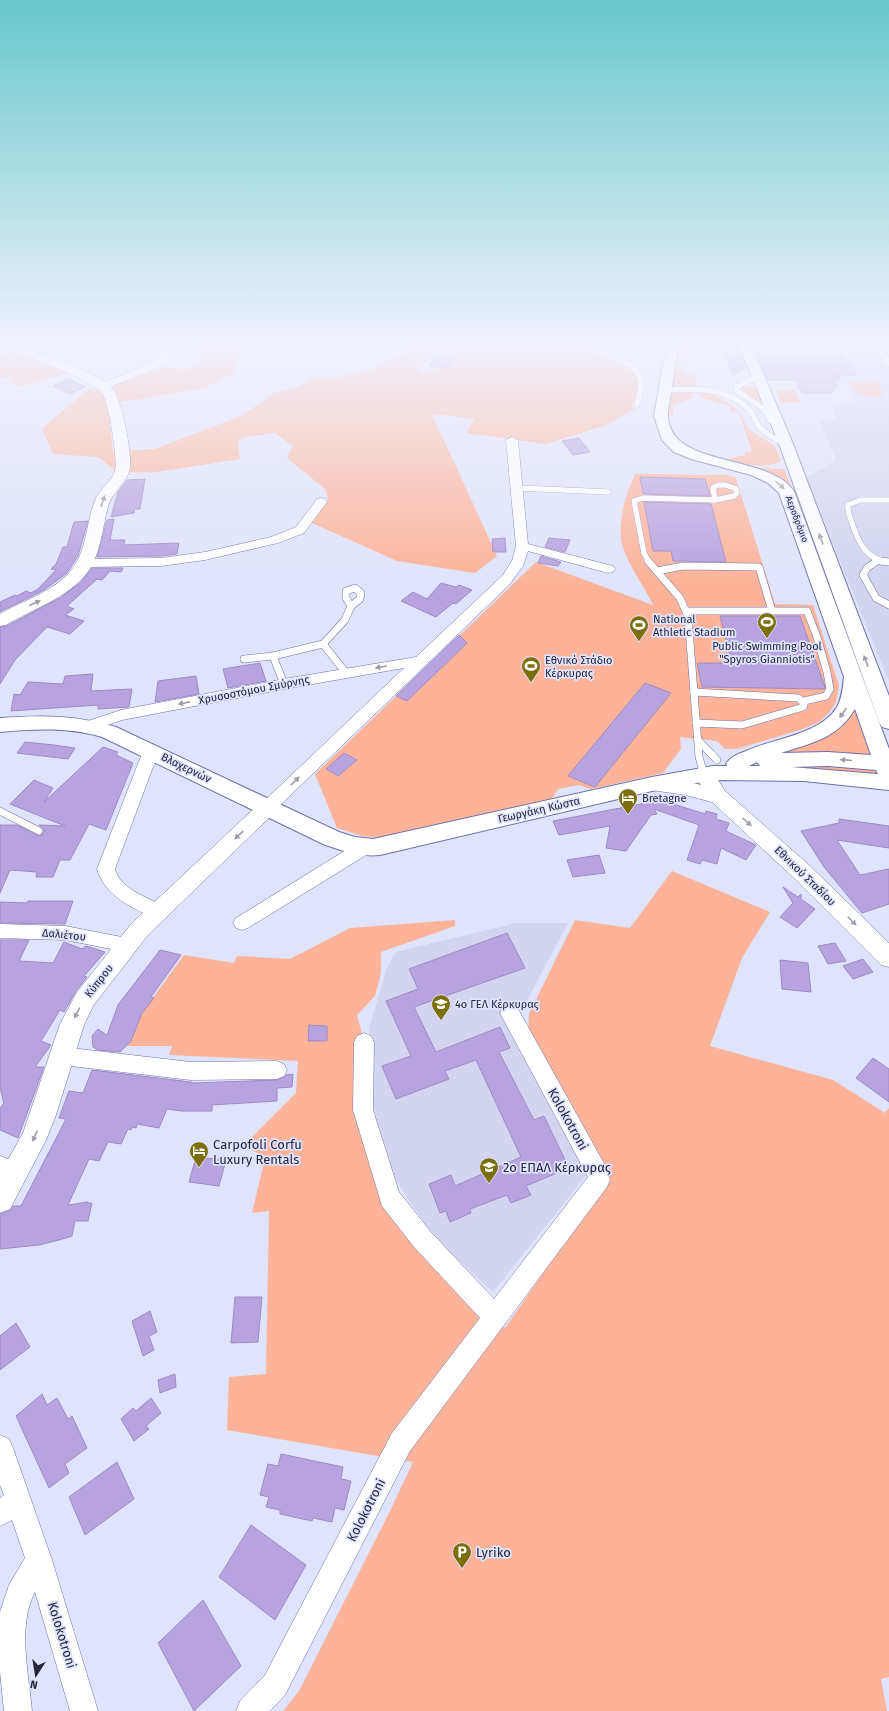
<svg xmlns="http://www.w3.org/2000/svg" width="889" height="1711" viewBox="0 0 889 1711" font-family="'Fira Sans',sans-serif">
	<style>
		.built { fill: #d2d4f0 }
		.green { fill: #fdb399; fill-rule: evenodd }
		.building { fill: #b7a3de; stroke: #9e8ac4 }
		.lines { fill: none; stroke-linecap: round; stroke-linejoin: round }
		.service-far1-casing { stroke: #6d71a9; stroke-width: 6 }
		.service-casing { stroke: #6d71a9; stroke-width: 8 }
		.minor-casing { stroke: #6d71a9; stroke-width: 1 }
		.tertiary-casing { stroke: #6d71a9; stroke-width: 1 }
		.secondary-casing { stroke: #6d71a9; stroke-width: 2 }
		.service-far1 { stroke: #fff; stroke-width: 5.5 }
		.service { stroke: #fff; stroke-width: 7 }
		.minor { fill: #fff; fill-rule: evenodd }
		.tertiary { fill: #fff; fill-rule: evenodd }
		.secondary { fill: #fff; fill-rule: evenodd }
		.oneway { fill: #9d9ea9 }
		.labels { text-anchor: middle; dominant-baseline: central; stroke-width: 3.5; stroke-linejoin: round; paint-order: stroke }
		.far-street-label { font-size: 9px; fill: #26273f; stroke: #dfe3fc }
		.poi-label { font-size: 11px; fill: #26273f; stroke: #dfe3fc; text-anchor: start }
		.street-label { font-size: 11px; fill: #26273f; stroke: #dfe3fc }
		.near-street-label { font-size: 13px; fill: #26273f; stroke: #dfe3fc }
		.near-poi-label { font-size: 13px; fill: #26273f; stroke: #dfe3fc; text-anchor: start }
	</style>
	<rect width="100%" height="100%" fill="#dfe3fc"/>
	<g class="built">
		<path d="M 752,342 L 889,342 L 889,681 L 806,478 L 836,460 L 820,420 L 836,421 L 833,404 L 856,403 L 841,380 L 768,380 Z"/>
		<path d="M 516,923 L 568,923 L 522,1010 L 507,1014 L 589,1172 L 493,1292 L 437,1241 L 406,1196 L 386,1162 L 378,1123 L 373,1106 L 369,1028 L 388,965 L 396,952 Z"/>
	</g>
	<g class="green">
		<path d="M 195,342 L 242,342 L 235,373 L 207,387 L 142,399 L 108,403 L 113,451 L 155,449 L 241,416 L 273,394 L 300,386 L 313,378 L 338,377 L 374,369 L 383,362 L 399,356 L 423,342 L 593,342 L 589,352 C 605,357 641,366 640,388 C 640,394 635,400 631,404 L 635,409 L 604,426 L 546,444 L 466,433 L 474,419 L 432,414 L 497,556 L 475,573 L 397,561 L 312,523 L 328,499 L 325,489 L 287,458 L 293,446 L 275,433 L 246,437 L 238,441 L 240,459 L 157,472 L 118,473 L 98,457 L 53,454 L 42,429 L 88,389 L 97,390 L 120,384 L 162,367 L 186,369 L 201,364 L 201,346 ZM 453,347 L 441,355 L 433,371 L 417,373 L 430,356 Z"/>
		<path d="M 678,342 L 688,342 L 692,354 L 679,358 L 685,374 L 696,375 L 697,381 L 696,387 L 670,387 Z"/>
		<path d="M 16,352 L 69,373 L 24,386 L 14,386 L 10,377 L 0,379 L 0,354 Z"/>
		<path d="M 848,382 L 876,382 L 885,397 C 866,397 858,399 848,382 Z"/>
		<path d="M 741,386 L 757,387 L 764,402 L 757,401 L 740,390 Z"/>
		<path d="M 682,390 L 690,391 L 693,398 L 673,405 L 673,415 L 667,415 C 669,423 670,435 675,442 C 685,453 714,458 728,461 L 732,458 L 745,455 L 745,452 L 752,452 L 739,412 L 731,411 L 729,406 L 701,398 L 699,391 L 713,393 L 740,412 L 748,429 L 775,446 L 781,461 C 766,473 689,457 675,444 C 663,432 663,406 669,391 Z"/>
		<path d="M 776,390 L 795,390 L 801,403 L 781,403 Z"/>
		<path d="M 751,468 L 784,469 L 811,535 L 807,535 L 785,487 Z"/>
		<path d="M 635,474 L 728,475 L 736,478 L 775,604 L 813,605 L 839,686 L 836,702 L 829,713 L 819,722 L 803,729 L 737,749 L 725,749 L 717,741 L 680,737 L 681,749 L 663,773 L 591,789 L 579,785 L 558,789 L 552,799 L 378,838 L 362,836 L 337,828 L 315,774 L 536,562 L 653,605 C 644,585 628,566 622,544 C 617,524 626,492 635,474 Z"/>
		<path d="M 855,705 L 874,757 L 825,753 L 784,752 C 804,745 829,740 844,724 C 849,719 851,712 855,705 Z"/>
		<path d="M 791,764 L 873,768 L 879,771 L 881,774 L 755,770 Z"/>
		<path d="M 672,871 L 770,912 L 742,958 L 710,1046 L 833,1080 L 885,1113 L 889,1108 L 889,1677 L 881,1679 L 887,1711 L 283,1711 L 299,1691 L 390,1511 L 413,1462 L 227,1430 L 229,1377 L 266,1374 L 269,1211 L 252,1213 L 265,1158 L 244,1145 L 296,1093 L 298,1061 L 169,1055 L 172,1046 L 127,1046 L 142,1013 L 184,955 L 234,963 L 237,956 L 290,959 L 350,928 L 455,920 L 455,926 L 381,952 L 381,973 L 375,996 L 357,1015 L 364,1042 L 363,1110 L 390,1198 L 480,1306 L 505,1328 L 608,1179 L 528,1040 L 529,1014 L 575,920 L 630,928 Z"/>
	</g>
	<g class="building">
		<path d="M 720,342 L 737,342 L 747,368 L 733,375 Z"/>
		<path d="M 752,342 L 834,342 L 845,362 L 851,362 L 857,375 L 838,375 L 841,380 L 836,380 L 836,387 L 831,393 L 802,393 L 795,380 L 768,380 Z"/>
		<path d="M 436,355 L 455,357 L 448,368 L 429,366 Z"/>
		<path d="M 68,379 L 85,387 L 70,394 L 53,386 Z"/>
		<path d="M 579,438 L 590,452 L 573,455 L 562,441 Z"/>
		<path d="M 640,477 L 705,479 L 710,496 L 643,494 Z"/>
		<path d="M 145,479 L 140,509 L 135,509 L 134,513 L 111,517 L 118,492 L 127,480 Z"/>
		<path d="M 644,502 L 711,504 L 726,562 L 673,561 L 671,551 L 653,551 Z"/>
		<path d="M 114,519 L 110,540 L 125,540 L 124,545 L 179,543 L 177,554 L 161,556 L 97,557 L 107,520 Z"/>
		<path d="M 88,521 L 78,556 L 67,573 L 44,590 L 0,612 L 0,602 L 15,595 L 17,596 L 26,591 L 31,593 L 38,589 L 56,570 L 51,569 L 56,564 L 63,547 L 67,547 L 74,522 Z"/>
		<path d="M 505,538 L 506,552 L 493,552 L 492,539 Z"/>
		<path d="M 549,538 L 570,540 L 565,552 L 545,547 Z"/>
		<path d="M 541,556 L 561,562 L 558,566 L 538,563 Z"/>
		<path d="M 92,568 L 123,568 L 121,572 L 110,571 L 102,580 L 97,579 L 67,606 L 74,609 L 65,615 L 84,621 L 70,634 L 47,627 L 15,660 L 0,684 L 0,627 L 7,626 L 60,598 L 80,583 Z"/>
		<path d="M 441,583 L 456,587 L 459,585 L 472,590 L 456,604 L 453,603 L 436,617 L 401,601 L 413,592 L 427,599 Z"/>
		<path d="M 720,616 L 800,616 L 825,687 L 824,689 L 702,687 L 697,663 L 732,663 Z"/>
		<path d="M 459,635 L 467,643 L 407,701 L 396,696 Z"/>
		<path d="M 260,663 L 266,681 L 228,688 L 223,669 Z"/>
		<path d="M 93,674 L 91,691 L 132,689 L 129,707 L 98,709 L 98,705 L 11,711 L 14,694 L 20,695 L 28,682 L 63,684 L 65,676 Z"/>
		<path d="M 196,676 L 199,694 L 155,702 L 158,681 Z"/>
		<path d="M 645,683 L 671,693 L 595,787 L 568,776 Z"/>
		<path d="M 25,742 L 54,745 L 75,748 L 68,759 L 17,753 Z"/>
		<path d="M 103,747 L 118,752 L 116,755 L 133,763 L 106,830 L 89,824 L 70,860 L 60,860 L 53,877 L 36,877 L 37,872 L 10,870 L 0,893 L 0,825 L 17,825 L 39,836 L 42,835 L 44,831 L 43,828 L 39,825 L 65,826 L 10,804 L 34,780 L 53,788 L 44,802 Z"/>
		<path d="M 344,753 L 357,760 L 338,776 L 326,769 Z"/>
		<path d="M 648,796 L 705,814 L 706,811 L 717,814 L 716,819 L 729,823 L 726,831 L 756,845 L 746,860 L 721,848 L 717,864 L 702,860 L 700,864 L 687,860 L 699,825 L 654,809 L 657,814 L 651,815 L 626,851 L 606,848 L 610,826 L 559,835 L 553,821 L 646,803 Z"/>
		<path d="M 839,819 L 889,826 L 889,848 L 837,840 L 860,875 L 889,869 L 889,904 L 862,913 L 824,867 L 801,831 L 839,823 Z"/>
		<path d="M 599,855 L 605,873 L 573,877 L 567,860 Z"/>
		<path d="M 783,887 L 798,897 L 801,894 L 801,899 L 815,909 L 797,928 L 780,917 L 793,903 Z"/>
		<path d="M 28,901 L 73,901 L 65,924 L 0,923 L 0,902 L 27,903 Z"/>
		<path d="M 507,933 L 525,968 L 414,1007 L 436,1052 L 500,1027 L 510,1048 L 499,1052 L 534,1120 L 544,1116 L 569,1168 L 526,1186 L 531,1195 L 511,1203 L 507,1195 L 470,1209 L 471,1213 L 450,1222 L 446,1211 L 440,1213 L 429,1184 L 451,1175 L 455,1186 L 521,1157 L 476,1060 L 445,1071 L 449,1079 L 396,1099 L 382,1066 L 411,1056 L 386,1001 L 418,989 L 409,969 Z"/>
		<path d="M 0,940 L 29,940 L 19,961 L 53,963 L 64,942 L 82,949 L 86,946 L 105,952 L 84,976 L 87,977 L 76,991 L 64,1012 L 60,1010 L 41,1041 L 51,1045 L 35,1067 L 44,1067 L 18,1138 L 0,1130 L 0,1108 L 4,1103 L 0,1088 Z"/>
		<path d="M 835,943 L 846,961 L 828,964 L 818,946 Z"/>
		<path d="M 160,950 L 181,955 L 151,997 L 154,998 L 142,1013 L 131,1041 L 120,1052 L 98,1050 L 93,1047 L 92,1036 L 98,1029 L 107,1035 L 118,1005 Z"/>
		<path d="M 863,959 L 873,972 L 853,979 L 843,966 Z"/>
		<path d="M 780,960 L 808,963 L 811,992 L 782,989 Z"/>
		<path d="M 309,1025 L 327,1026 L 327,1041 L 308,1041 Z"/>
		<path d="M 873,1058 L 889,1069 L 889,1102 L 856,1078 Z"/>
		<path d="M 92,1070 L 191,1082 L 193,1083 L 277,1080 L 285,1077 L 286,1075 L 293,1074 L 292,1087 L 277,1088 L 277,1101 L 212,1105 L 212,1111 L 181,1111 L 167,1109 L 159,1128 L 137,1124 L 136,1128 L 132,1127 L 131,1130 L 128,1129 L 121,1144 L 108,1142 L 99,1161 L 89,1159 L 68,1205 L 88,1202 L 88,1203 L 92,1203 L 88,1221 L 75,1221 L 72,1236 L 59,1240 L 39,1245 L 0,1249 L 0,1214 L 11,1210 L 13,1206 L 21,1206 L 66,1119 L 59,1118 L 69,1091 L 83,1093 Z"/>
		<path d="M 196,1157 L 226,1160 L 219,1186 L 189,1182 Z"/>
		<path d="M 235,1297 L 262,1297 L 258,1342 L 231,1343 Z"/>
		<path d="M 150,1311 L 157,1332 L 149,1336 L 154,1350 L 143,1356 L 132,1321 Z"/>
		<path d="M 16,1323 L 30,1347 L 0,1370 L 0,1336 Z"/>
		<path d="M 175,1374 L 176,1387 L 160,1393 L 158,1380 Z"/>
		<path d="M 42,1394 L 47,1405 L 57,1398 L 68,1419 L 72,1416 L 87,1448 L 65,1464 L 69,1473 L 49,1488 L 16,1416 Z"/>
		<path d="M 151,1398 L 161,1413 L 146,1426 L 149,1429 L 134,1441 L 121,1419 L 133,1408 L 136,1411 Z"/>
		<path d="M 281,1454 L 343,1467 L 341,1479 L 351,1481 L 344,1510 L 335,1508 L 332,1522 L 313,1518 L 312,1521 L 280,1514 L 280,1510 L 266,1507 L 269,1497 L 260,1495 L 268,1464 L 278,1466 Z"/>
		<path d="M 117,1462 L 134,1499 L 85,1535 L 69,1497 Z"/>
		<path d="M 251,1525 L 306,1565 L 275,1620 L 219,1577 Z"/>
		<path d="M 203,1600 L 241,1666 L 194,1711 L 158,1643 Z"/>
	</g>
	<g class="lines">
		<g class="service-far1-casing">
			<g id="service-far1">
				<path d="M 604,342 L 603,352 C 608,356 614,358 620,360 C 643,370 644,382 637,404"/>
				<path d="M 877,342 L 889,364"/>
				<path d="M 758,376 L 736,387 L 736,390 L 764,409 L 770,420"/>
				<path d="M 666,390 C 695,388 729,387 750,411 C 754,415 755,420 758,425 C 765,434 775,439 786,444"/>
				<path d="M 718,485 L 726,485 L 736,489 L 737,493 L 734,496 L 715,500 L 713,488 Z"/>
				<path d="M 518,488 L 609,492"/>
				<path d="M 649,562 L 644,553 L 634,501 L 643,498 L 715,500"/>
				<path d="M 887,562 C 866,559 858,542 852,523 C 850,517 847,512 848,505 L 860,500 L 889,500"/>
			</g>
		</g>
		<g class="service-casing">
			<g id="service">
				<path d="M 648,561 L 680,598 L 688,616 L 699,757 L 704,774"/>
				<path d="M 877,561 L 867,568 L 863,575 L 876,598 L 889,605"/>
				<path d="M 880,561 L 889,562"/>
				<path d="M 657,571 L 683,566 L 759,567 L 772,611"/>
				<path d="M 355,588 L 361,593 L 360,599 L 351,606 L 346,598 L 346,591 Z"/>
				<path d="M 687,611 L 807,611 L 817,637 L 827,672 L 830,689 L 826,696 L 804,701"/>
				<path d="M 323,644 L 346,673"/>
				<path d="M 273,656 L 284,684"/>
				<path d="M 244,659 L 273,656 L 323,644 L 345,620 L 351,606"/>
				<path d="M 694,692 L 798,698 L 804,703 L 804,706 L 800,708 L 742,725 L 696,723"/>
				<path d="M 697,739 L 717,760"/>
				<path d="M 0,811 L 39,831"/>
			</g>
		</g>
		<g class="minor-casing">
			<g id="minor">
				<path d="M 168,342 L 178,342 L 164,362 L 156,369 L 107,388 L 103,389 L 98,386 L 99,384 L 148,365 L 156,358 Z"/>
				<path d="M 512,437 L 518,440 L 528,544 L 613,566 L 615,569 L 613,572 L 608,573 L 528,551 L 523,566 L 509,585 L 273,812 L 267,814 L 261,812 L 259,808 L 261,804 L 404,668 L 284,689 L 122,720 L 90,731 L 85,730 L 82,726 L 85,722 L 121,710 L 284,679 L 416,657 L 503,575 L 512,561 L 516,546 L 506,440 Z"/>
				<path d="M 321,498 L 325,499 L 327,502 L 304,533 L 278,543 L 205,560 L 161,566 L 85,567 L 80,566 L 79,563 L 80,560 L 85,559 L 161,558 L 205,552 L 271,537 L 296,527 L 317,499 Z"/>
				<path d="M 151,746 L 156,747 L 159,751 L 115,869 C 120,889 147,897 163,906 L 166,911 L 163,916 L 157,918 C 133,910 104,895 97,869 L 143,751 L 146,747 Z"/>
				<path d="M 365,841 L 371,842 L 373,847 L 371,852 L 248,928 L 242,930 L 236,928 L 233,923 L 236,918 L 359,842 Z"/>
				<path d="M 0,924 L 65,926 L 127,938 L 133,940 L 136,945 L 133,950 L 127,952 L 65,940 L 0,938 Z"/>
				<path d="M 510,1005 L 517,1007 L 606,1167 L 610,1180 L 607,1187 L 410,1451 L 285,1695 L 270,1711 L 236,1711 L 240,1701 L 265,1675 L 392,1433 L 480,1318 L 414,1247 L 382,1206 L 353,1110 L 354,1042 L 357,1036 L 364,1033 L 371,1036 L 374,1042 L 373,1110 L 399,1192 L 430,1231 L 494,1299 L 588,1177 L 500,1013 L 503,1007 Z"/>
				<path d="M 62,1047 L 191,1062 L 277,1061 L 284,1064 L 287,1070 L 284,1076 L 277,1079 L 191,1080 L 62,1065 L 55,1062 L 52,1056 L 55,1050 Z"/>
				<path d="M 0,1156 L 24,1165 L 27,1172 L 24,1179 L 16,1182 L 0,1176 Z"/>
				<path d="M 0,1435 L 9,1439 L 13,1448 L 52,1560 L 98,1711 L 70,1711 L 35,1592 C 17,1625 29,1675 32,1711 L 4,1711 L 0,1672 L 0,1612 L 9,1585 L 25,1558 L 12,1520 L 0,1526 L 0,1498 L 4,1495 L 0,1485 Z"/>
			</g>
		</g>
		<g class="tertiary-casing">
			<g id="tertiary">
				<path d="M 0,342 C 4,342 8,342 12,342 C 20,344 27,348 35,351 C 55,359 99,373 113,389 C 122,400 132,454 130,468 C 128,482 112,492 108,507 C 102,529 101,554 87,573 C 66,599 33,609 6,625 L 0,626 L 0,614 C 22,601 50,593 68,574 C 88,553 85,524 96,498 C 101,488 112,481 115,471 C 118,460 109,402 102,393 C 89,377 22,355 0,346 Z"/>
				<path d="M 704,767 L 711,769 L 725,791 L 809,865 L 889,943 L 889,967 L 881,965 L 793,877 L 712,802 L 685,795 L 645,789 L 642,784 L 645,779 C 662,774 684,781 701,785 L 694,774 L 697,769 Z"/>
				<path d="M 267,801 L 274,803 L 277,808 L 274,813 L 148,935 L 93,1006 L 84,1025 L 55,1118 L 46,1140 L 10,1209 L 0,1213 L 0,1174 L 23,1133 L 60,1024 L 77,992 L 132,923 L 260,803 Z"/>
			</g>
		</g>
		<g class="secondary-casing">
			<g id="secondary">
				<path d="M 667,342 L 679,342 L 668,412 C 665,469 767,452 794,491 L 889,749 L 889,790 L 804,781 L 713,780 L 652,791 L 380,855 C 360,857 342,851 323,844 L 102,737 C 68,727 35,729 0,732 L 0,718 C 43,715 74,715 116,727 L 339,832 L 355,837 L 373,839 L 652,777 L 713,766 L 727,766 L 726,764 C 730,757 738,754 746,751 C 774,738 820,735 837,707 C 842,698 843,687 844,677 L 779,493 L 768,483 L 751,475 L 691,459 L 674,452 L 662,440 L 654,416 ZM 855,709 L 871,755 L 828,752 L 781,753 C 811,743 837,739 855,709 ZM 757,762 L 760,766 L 749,766 ZM 828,766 L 876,770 L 878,774 L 791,767 Z"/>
				<path d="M 738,342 L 750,342 L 793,444 L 889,696 L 889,729 L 882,727 L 879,722 L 779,444 Z"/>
			</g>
		</g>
		<use href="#service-far1" class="service-far1"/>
		<use href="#service" class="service"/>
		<use href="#minor" class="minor"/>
		<use href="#tertiary" class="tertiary"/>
		<use href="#secondary" class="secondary"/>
	</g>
	<defs><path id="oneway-solid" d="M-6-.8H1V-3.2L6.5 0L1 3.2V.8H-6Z"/></defs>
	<g class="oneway">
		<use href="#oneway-solid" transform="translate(780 485) rotate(42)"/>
		<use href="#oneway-solid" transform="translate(103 501) rotate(-70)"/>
		<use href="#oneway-solid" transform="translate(821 539) rotate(-111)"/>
		<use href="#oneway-solid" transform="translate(35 603) rotate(-24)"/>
		<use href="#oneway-solid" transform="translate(866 661) rotate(-111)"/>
		<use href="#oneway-solid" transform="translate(381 667) rotate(170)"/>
		<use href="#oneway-solid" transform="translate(184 703) rotate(169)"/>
		<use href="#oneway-solid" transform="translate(843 713) rotate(125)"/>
		<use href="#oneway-solid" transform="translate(846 760) rotate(-175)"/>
		<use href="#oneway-solid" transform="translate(295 781) rotate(-44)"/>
		<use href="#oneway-solid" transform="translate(747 822) rotate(42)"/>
		<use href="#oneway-solid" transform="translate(239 835) rotate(137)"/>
		<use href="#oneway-solid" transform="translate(852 921) rotate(45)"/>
		<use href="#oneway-solid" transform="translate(77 1013) rotate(116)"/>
		<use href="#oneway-solid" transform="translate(35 1136) rotate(114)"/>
	</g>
	<linearGradient id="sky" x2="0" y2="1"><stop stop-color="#67c8cc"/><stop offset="0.59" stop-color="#f1f2fe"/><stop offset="1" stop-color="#f1f2fe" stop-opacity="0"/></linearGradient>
	<rect width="889" height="582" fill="url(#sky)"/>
	<defs>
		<g id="stadium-pin" transform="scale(1)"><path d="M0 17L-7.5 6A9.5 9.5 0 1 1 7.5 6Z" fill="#7c6e0b" stroke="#dfe3fc"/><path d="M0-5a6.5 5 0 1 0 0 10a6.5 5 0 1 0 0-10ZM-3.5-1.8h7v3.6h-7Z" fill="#fff"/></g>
		<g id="hotel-pin" transform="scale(1)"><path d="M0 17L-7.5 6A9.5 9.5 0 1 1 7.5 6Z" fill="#7c6e0b" stroke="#dfe3fc"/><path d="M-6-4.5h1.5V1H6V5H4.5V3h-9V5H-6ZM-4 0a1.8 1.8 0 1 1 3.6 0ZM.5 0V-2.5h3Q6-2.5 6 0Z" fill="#fff"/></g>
		<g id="school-pin" transform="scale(1)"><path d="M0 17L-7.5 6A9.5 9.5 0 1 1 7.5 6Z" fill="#7c6e0b" stroke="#dfe3fc"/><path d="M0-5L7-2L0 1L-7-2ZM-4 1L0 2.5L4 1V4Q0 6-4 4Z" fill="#fff"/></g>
		<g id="parking-pin" transform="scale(1)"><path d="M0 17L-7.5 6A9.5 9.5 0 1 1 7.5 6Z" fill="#7c6e0b" stroke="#dfe3fc"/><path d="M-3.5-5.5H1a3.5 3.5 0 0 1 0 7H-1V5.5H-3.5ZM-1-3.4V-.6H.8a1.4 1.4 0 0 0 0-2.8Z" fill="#fff"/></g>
	</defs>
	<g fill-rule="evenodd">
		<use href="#stadium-pin" x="767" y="622"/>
		<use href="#stadium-pin" x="639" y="625"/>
		<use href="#stadium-pin" x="531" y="666"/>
		<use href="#hotel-pin" x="628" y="798"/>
		<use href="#school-pin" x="441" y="1004"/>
		<use href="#hotel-pin" x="199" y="1151"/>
		<use href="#school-pin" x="489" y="1167"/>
		<use href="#parking-pin" x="462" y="1552"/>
	</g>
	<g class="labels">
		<g class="far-street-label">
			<text transform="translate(797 519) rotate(69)">Αεροδρόμιο</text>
		</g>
		<g class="poi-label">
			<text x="653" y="619">National<tspan x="653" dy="13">Athletic Stadium</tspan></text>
			<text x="767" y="646" text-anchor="middle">Public Swimming Pool<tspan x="767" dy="13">"Spyros Gianniotis"</tspan></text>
			<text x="545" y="660">Εθνικό Στάδιο<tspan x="545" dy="13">Κέρκυρας</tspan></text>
			<text x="642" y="798">Bretagne</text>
			<text x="455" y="1004">4ο ΓΕΛ Κέρκυρας</text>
		</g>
		<g class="street-label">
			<text transform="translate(254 690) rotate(-11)">Χρυσοστόμου Σμύρνης</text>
			<text transform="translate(186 768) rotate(26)">Βλαχερνών</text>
			<text transform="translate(539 810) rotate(-13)">Γεωργάκη Κώστα</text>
			<text transform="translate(805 876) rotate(44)">Εθνικού Σταδίου</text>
			<text transform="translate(64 935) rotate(6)">Δαλιέτου</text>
			<text transform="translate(99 981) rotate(-52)">Κύπρου</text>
		</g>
		<g class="near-street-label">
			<text transform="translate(568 1119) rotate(61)">Kolokotroni</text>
			<text transform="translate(366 1510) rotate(-63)">Kolokotroni</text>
			<text transform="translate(62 1635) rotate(73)">Kolokotroni</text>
		</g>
		<g class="near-poi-label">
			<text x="213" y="1144">Carpofoli Corfu<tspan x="213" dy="15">Luxury Rentals</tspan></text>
			<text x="503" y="1167">2ο ΕΠΑΛ Κέρκυρας</text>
			<text x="476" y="1552">Lyriko</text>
		</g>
	</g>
	<g transform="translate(36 1675) rotate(192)" stroke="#dfe3fc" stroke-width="3" paint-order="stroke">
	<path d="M0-3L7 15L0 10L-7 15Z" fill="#26273f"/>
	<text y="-6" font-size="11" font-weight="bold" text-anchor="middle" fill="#26273f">N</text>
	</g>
</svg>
